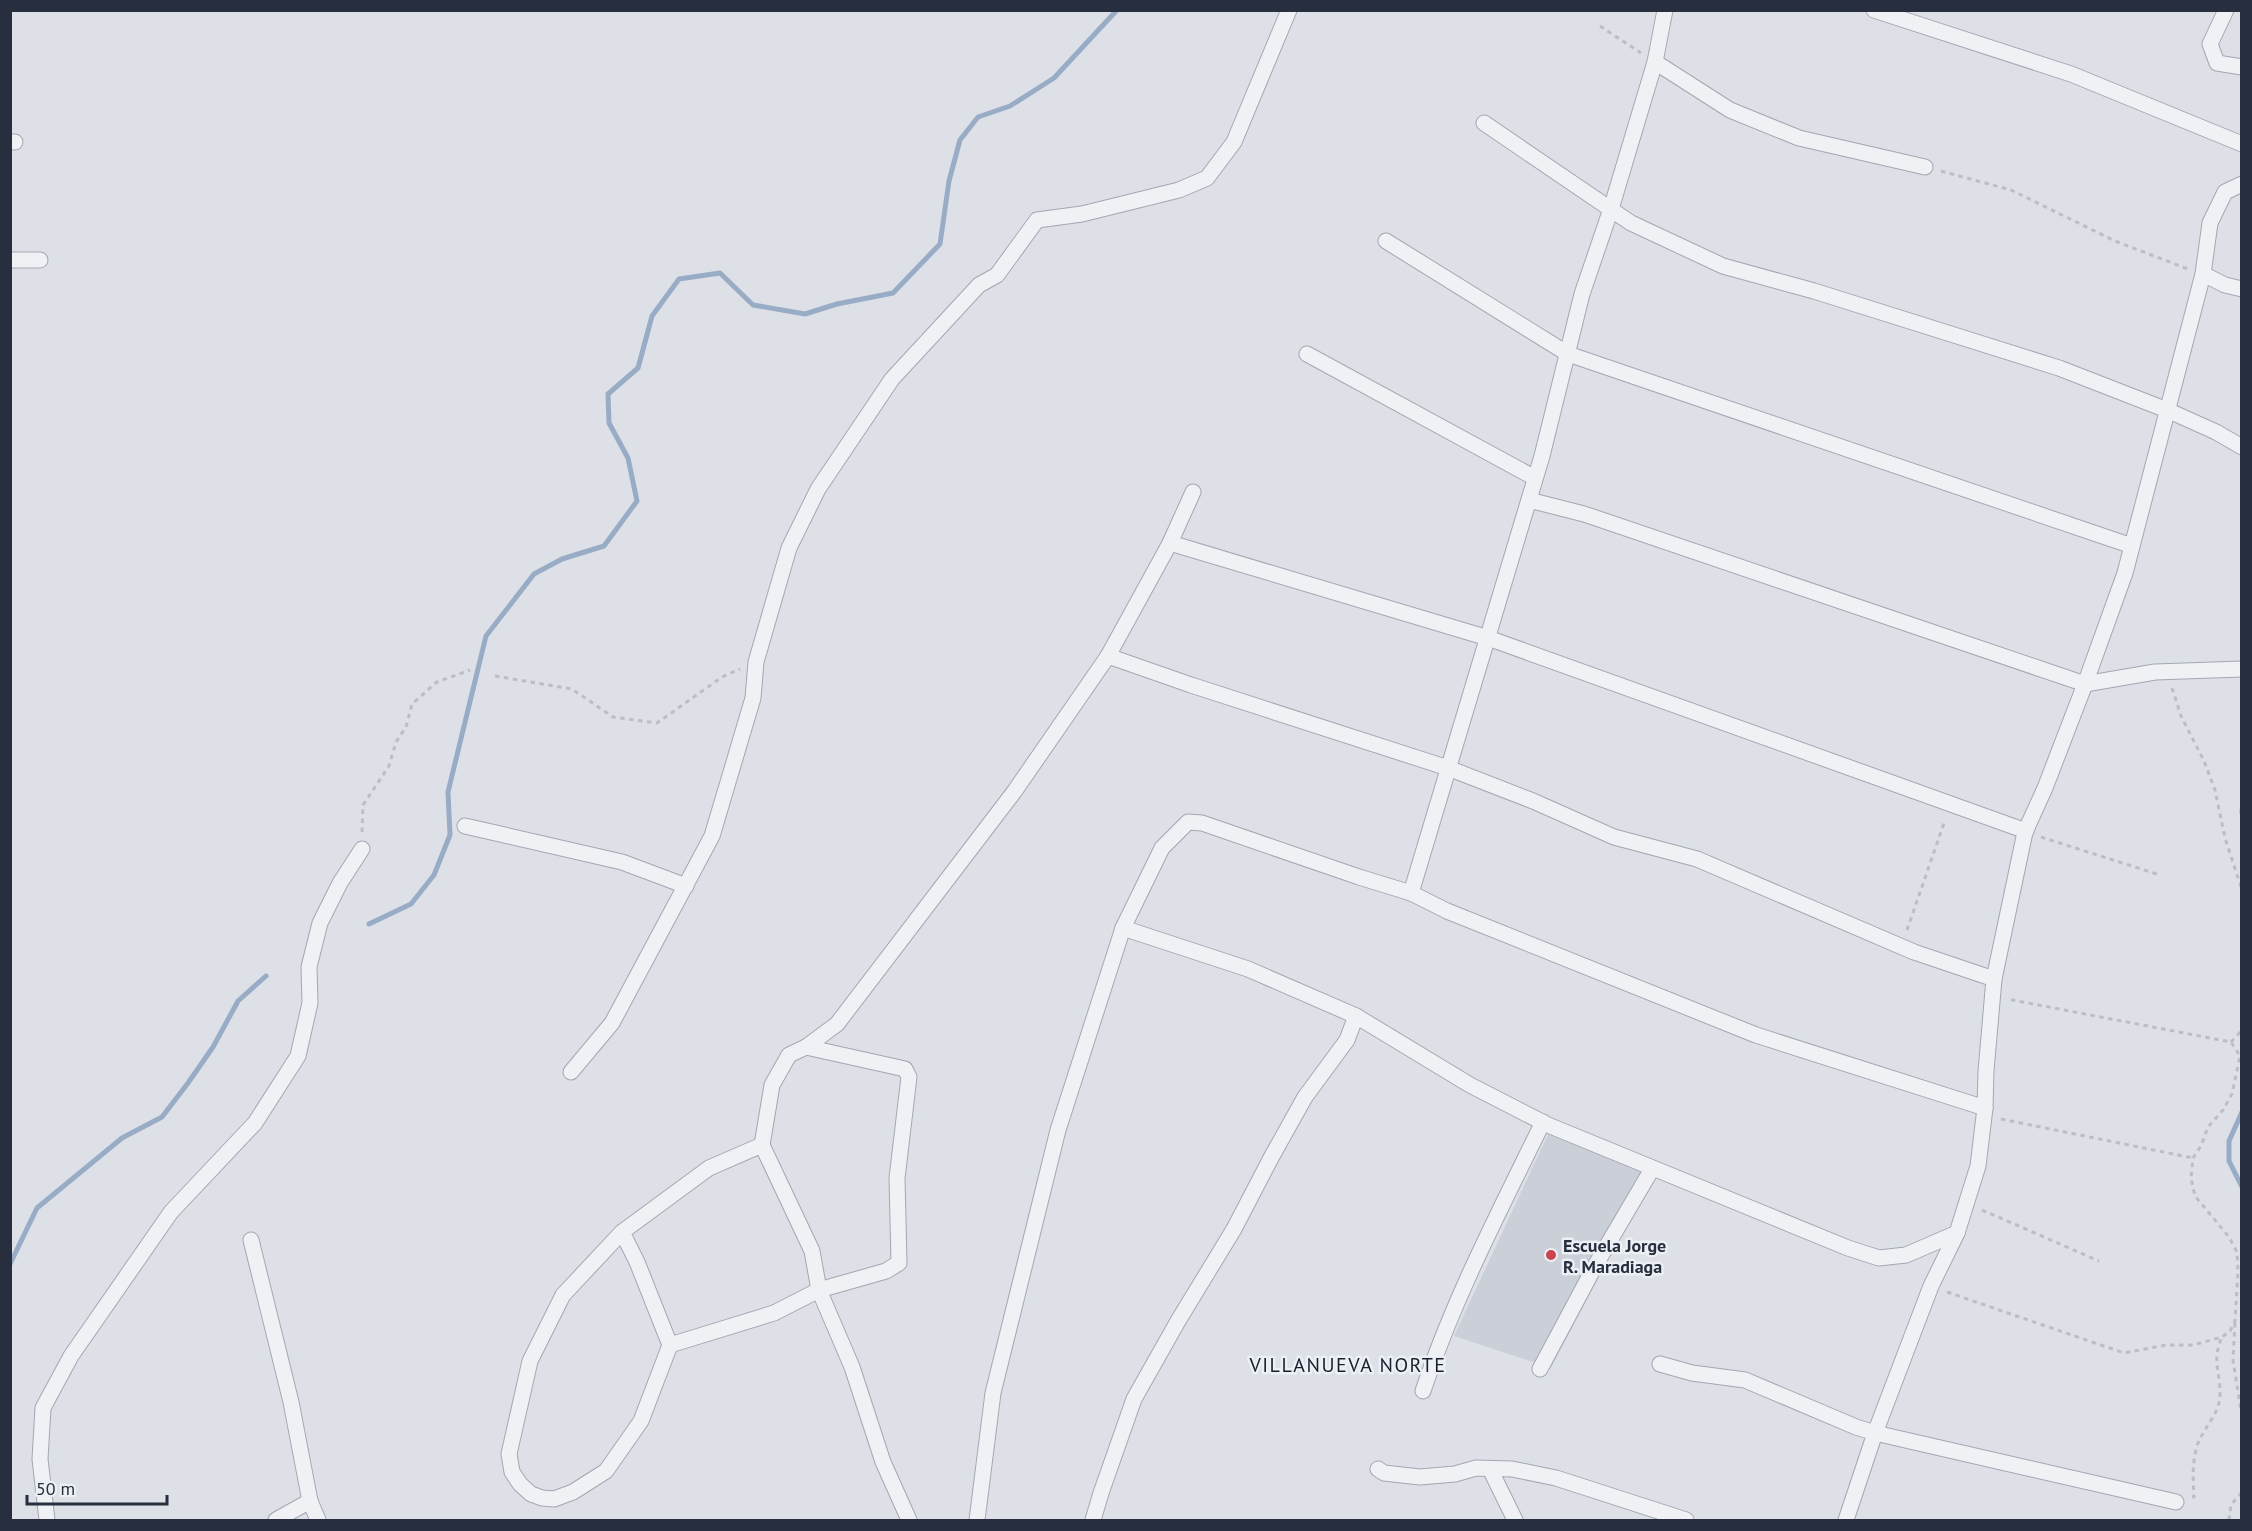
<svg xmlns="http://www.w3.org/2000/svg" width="2252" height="1531" viewBox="0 0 2252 1531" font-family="'PT Sans',sans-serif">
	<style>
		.built { fill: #cbcfd8 }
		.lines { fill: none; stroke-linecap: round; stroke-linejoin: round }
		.stream { stroke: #99acc6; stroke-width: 5 }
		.minor-casing { stroke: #a3a7b1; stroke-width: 17 }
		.path { stroke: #bcbec5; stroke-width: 3; stroke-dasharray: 4.5 4.5; stroke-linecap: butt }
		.minor { stroke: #f0f1f5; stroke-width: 15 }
		.poi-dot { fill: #ca4450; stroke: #eceff4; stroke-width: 2 }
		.labels { text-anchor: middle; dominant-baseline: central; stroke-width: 5; stroke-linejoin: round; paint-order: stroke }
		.poi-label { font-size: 18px; font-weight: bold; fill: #272e3d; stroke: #eceff4; text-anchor: start }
		.neighbourhood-label { font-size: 20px; letter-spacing: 1.5px; fill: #191f2d; stroke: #eceff4 }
	</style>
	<rect width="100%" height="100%" fill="#dde0e7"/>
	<path class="built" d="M 1550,1130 L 1653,1174 L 1551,1368 L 1454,1336 Z"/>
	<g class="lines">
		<g class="stream">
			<path d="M 2242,810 L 2242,813"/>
			<path d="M 369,924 L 411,904 L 434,875 L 450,835 L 448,792 L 486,636 L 534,574 L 562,559 L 604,546 L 637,501 L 628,458 L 609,423 L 608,394 L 638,368 L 652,316 L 679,279 L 720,273 L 753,305 L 805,314 L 837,304 L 893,293 L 940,244 L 949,181 L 960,140 L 978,117 L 1010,106 L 1054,78 L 1117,10"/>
			<path d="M 2242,1112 L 2229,1141 L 2229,1161 L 2242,1187"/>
			<path d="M 10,1264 L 37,1208 L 122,1138 L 162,1117 L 188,1083 L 213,1047 L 238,1001 L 266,976"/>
		</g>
		<g class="minor-casing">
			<g id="minor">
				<path d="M 1874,10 L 2071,74 L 2242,144"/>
				<path d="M 2226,10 L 2210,44 L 2217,63 L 2242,67"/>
				<path d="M 1655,62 L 1730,110 L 1799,138 L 1925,167"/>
				<path d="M 1484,123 L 1631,223 L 1723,266 L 1814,291 L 2059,368 L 2167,410 L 2216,432 L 2242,447"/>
				<path d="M 10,142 L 15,142"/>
				<path d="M 1386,241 L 1568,354 L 2132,546"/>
				<path d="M 10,260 L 40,260"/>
				<path d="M 2203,274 L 2225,285 L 2242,289"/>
				<path d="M 1307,354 L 1535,478"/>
				<path d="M 1529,500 L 1584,514 L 2085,684 L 2155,672 L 2242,669"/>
				<path d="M 1170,543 L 1488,638 L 2026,831"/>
				<path d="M 1108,656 L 1191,685 L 1448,768 L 1533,801 L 1614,837 L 1697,859 L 1914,952 L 1994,979"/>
				<path d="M 465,826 L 622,862 L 686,886"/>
				<path d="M 1411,893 L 1542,456 L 1582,294 L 1611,209 L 1655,62 L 1665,10"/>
				<path d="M 1123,928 L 1248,969 L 1356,1016 L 1470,1085 L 1548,1125 L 1848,1248 L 1879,1258 L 1906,1255 L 1957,1233"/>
				<path d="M 571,1072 L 612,1023 L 712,836 L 753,698 L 756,662 L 789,548 L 818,489 L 892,379 L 979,285 L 997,275 L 1037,220 L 1082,214 L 1179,190 L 1207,178 L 1234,142 L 1289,10"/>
				<path d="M 622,1232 L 637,1262 L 670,1345 L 641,1421 L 606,1471 L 573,1492 L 554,1499 L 542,1498 L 531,1494 L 520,1484 L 512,1472 L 509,1454 L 530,1361 L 563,1295 L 622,1232 L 709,1168 L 762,1145"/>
				<path d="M 251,1240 L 291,1402 L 310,1501 L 318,1520"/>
				<path d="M 670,1345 L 774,1313 L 819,1290 L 886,1271 L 899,1263 L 897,1178 L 909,1077 L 905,1069 L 806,1047"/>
				<path d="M 1660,1364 L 1692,1373 L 1745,1380 L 1856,1427 L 1875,1433 L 2176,1502"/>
				<path d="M 1540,1369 L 1595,1266 L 1652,1169"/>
				<path d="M 1423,1391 C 1454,1298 1500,1210 1543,1122"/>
				<path d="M 1378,1469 L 1384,1473 L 1420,1477 L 1455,1474 L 1476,1468 L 1512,1469 L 1556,1478 L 1686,1520"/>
				<path d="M 1490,1469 L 1515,1520"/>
				<path d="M 47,1520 L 40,1459 L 43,1408 L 71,1356 L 171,1212 L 255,1123 L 298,1056 L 310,1003 L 309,967 L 320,923 L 340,883 L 362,849"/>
				<path d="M 276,1520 L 310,1501"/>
				<path d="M 909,1520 L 883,1462 L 852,1367 L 819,1290 L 812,1251 L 762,1145 L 772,1085 L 789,1055 L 806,1047 L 837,1024 L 1014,792 L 1108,656 L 1170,543 L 1193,492"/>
				<path d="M 977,1520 L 993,1393 L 1058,1130 L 1123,928 L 1162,848 L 1188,822 L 1202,823 L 1359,877 L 1411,893 L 1447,911 L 1756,1035 L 1985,1108"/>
				<path d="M 1093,1520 L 1101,1493 L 1134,1399 L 1178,1321 L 1234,1229 L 1272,1156 L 1305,1097 L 1347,1040 L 1356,1016"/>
				<path d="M 1846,1520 L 1875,1433 L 1931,1286 L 1957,1233 L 1978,1166 L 1985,1108 L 1986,1071 L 1994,979 L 2025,832 L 2045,788 L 2085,684 L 2125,573 L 2203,274 L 2210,223 L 2225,192 L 2242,184"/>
			</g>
		</g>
		<g class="path">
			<path d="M 1600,26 L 1641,53"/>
			<path d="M 1941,171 L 2011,190 L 2115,241 L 2188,269"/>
			<path d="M 495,676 L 572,689 L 613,717 L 657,723 L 722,677 L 740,669"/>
			<path d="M 2172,688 L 2181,716 L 2204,761 L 2215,790 L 2225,838 L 2242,890"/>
			<path d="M 362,832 L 363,805 L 389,766 L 396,742 L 406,727 L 412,704 L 437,682 L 470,670"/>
			<path d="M 2041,837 L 2160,875"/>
			<path d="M 1907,930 L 1945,820"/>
			<path d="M 2231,1042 L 2242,1030"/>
			<path d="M 2001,1119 L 2193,1158"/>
			<path d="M 1982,1210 L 2099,1261"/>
			<path d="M 1947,1292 L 2124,1353 L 2166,1345 L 2193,1345 L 2222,1337 L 2230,1331 L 2235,1321 L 2238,1272 L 2237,1252 L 2229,1237 L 2195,1196 L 2191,1178 L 2193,1158 L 2201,1146 L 2208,1127 L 2223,1110 L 2232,1094 L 2240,1056 L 2231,1042 L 2007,999"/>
			<path d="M 2235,1323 L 2233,1360 L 2242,1418"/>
			<path d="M 2192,1497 L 2194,1497 C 2193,1480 2192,1463 2197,1446 C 2203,1428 2219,1415 2220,1396 C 2221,1372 2211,1362 2222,1337"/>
			<path d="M 2229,1520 L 2231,1505 L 2242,1492"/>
		</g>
		<use href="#minor" class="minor"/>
	</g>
	<circle class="poi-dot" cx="1551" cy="1255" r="6"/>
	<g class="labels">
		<g class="poi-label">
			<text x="1563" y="1245">Escuela Jorge<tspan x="1563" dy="21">R. Maradiaga</tspan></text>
		</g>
		<g class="neighbourhood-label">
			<text x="1348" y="1365">VILLANUEVA NORTE</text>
		</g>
	</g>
	<rect width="2252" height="1531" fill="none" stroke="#272e3d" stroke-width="24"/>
	<path d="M27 1495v9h140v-9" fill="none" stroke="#272e3d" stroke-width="3"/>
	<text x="36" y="1495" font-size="18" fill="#272e3d" stroke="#eceff4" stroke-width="4.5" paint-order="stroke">50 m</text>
</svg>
